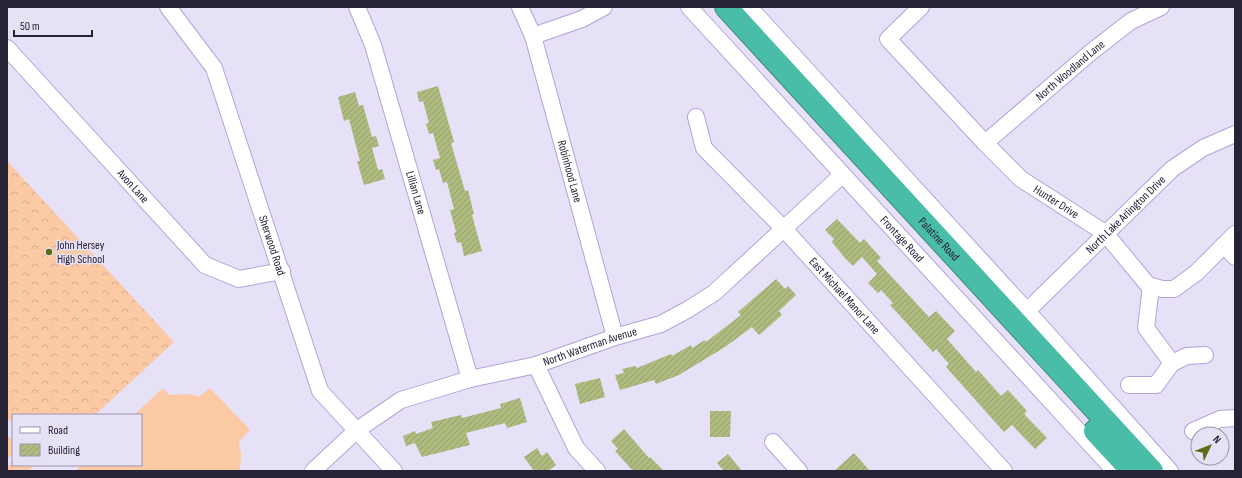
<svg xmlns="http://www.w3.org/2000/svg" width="1242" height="478" viewBox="0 0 1242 478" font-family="'Sofia Sans Condensed',sans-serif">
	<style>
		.grass { fill: #fbc9a4 }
		.forest { fill: url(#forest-crowns) }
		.building { fill: url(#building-hatch) }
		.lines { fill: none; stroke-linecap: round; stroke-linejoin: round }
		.minor-casing { stroke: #b3a2da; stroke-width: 18 }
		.highway-casing { stroke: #3d8780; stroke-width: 24 }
		.minor { stroke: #fff; stroke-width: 16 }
		.highway { stroke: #49bda7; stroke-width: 22 }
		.poi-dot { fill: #5f6c15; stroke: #e7e1f8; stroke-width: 1.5 }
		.labels { text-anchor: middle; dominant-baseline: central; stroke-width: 3; stroke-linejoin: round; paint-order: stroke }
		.street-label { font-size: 12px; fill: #282237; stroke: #e7e1f8 }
		.poi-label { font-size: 12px; fill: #282237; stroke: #e7e1f8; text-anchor: start }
	</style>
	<defs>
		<pattern id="forest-crowns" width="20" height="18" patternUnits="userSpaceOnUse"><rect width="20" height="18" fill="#fbc9a4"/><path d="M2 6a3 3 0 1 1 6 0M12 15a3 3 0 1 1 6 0" fill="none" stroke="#d7ac8e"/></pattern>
		<pattern id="building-hatch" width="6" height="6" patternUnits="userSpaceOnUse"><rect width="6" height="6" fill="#aebb7f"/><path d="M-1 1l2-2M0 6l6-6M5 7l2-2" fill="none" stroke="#96a06e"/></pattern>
	</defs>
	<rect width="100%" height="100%" fill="#e7e1f8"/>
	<g class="grass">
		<path d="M 163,388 L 169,395 L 192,394 L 199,397 L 210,388 L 250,430 L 239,441 L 241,455 L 240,471 L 75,471 L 81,465 L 141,465 L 141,415 L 134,415 Z"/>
		<path d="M 7,435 L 13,441 L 13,454 L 7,459 Z"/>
		<path d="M 13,461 L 13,465 L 34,465 L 28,471 L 7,471 L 7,467 Z"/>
	</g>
	<path class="forest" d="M 7,161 L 174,342 L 95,415 L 13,415 L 13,424 L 7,417 Z"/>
	<g class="building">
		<path d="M 438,86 L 454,142 L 451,143 L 465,191 L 468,190 L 474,214 L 472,215 L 482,251 L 464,256 L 461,242 L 457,243 L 454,233 L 456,232 L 450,210 L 454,209 L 447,182 L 443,183 L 439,169 L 436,170 L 433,160 L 440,158 L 433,133 L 429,134 L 426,124 L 429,123 L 423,101 L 419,102 L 417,92 Z"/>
		<path d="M 355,92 L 359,106 L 363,105 L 372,137 L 376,136 L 379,146 L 372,148 L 378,170 L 382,169 L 385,179 L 364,185 L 357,161 L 360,161 L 349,119 L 344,121 L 338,97 Z"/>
		<path d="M 837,219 L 860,243 L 864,239 L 881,258 L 877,261 L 929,317 L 936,311 L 955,331 L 947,339 L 976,372 L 978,370 L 1001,396 L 1008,390 L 1027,411 L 1024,414 L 1047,438 L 1035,449 L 1012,425 L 1004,432 L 946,367 L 949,364 L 936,349 L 933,352 L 890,305 L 893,303 L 881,290 L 878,293 L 868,283 L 877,274 L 862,257 L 853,266 L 844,257 L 832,242 L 834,239 L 825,230 Z"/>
		<path d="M 776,279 L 785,289 L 788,286 L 796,295 L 779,311 L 782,315 L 759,335 L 752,327 L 725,347 L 679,375 L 656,384 L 654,380 L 620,390 L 615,375 L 624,373 L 622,369 L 635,366 L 637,368 L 671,354 L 672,356 L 691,345 L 692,348 L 705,340 L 706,342 L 741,315 L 738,312 Z"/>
		<path d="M 600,378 L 605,397 L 580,404 L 575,384 Z"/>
		<path d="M 520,398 L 527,422 L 507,428 L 505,423 L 466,433 L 470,445 L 422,457 L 415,443 L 406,446 L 403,436 L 415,431 L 416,434 L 433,428 L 431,422 L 461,415 L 462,418 L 501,408 L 500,404 Z"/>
		<path d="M 710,411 L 731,411 L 730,437 L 710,437 Z"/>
		<path d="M 624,429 L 649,458 L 650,457 L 664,471 L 633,471 L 615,451 L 618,449 L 611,441 Z"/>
		<path d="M 537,448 L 542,456 L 547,452 L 556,465 L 548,471 L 534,471 L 524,457 Z"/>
		<path d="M 854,453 L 870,471 L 834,471 Z"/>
		<path d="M 728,454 L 742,471 L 724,471 L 717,463 Z"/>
	</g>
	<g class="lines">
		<g class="minor-casing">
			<g id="minor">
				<path id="s1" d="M 168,7 L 214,68 L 320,391 L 394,471"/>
				<path id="s2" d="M 357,7 L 373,45 L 470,379"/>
				<path id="s3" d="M 520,7 L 533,36 L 615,337"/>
				<path id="s4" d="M 689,7 L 1115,471"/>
				<path d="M 749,7 L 1027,311 L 1170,471"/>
				<path id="s5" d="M 921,7 L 888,39 L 985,143 L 1021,179 L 1105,233 L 1148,285 L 1162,289 L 1174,289 L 1196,273 L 1235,234"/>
				<path d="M 533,36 L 582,19 L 604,7"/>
				<path id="s6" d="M 7,48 L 205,265 L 239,279 L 282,271"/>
				<path id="s7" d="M 696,117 L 704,148 L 784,229 L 1004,471"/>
				<path id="s8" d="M 985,143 L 1090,53 L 1131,21 L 1161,7"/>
				<path d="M 1224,245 L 1235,257"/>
				<path id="s9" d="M 1027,311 L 1172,169 L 1203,148 L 1235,134"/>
				<path d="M 1172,363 L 1187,356 L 1205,355"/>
				<path d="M 536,365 L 576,448 L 597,471"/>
				<path d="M 1129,385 L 1156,385 L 1172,363 L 1146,328 L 1151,286"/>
				<path d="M 1193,431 L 1220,419 L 1235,418"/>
				<path d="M 773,442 L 799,471"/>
				<path id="s10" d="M 313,471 L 357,430 L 401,400 L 470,379 L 536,365 L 615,337 L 661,324 L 687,310 L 714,293 L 842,175"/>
			</g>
		</g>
		<g class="highway-casing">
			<g id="highway">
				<path id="s11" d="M 726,7 L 1152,471"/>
				<path d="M 1095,431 L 1132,471"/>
			</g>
		</g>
		<use href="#minor" class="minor"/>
		<use href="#highway" class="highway"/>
	</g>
	<circle class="poi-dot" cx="49" cy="252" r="4"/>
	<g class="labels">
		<g class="street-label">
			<text stroke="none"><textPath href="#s8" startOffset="112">North Woodland Lane</textPath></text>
			<text stroke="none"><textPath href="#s3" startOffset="172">Robinhood Lane</textPath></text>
			<text stroke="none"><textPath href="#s6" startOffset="187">Avon Lane</textPath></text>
			<text stroke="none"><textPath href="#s2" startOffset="195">Lillian Lane</textPath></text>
			<text stroke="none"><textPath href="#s5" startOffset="281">Hunter Drive</textPath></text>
			<text stroke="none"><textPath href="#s9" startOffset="138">North Lake Arlington Drive</textPath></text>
			<text stroke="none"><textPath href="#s4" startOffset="315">Frontage Road</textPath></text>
			<text stroke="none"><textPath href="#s11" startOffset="315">Palatine Road</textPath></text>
			<text stroke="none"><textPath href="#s1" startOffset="263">Sherwood Road</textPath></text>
			<text stroke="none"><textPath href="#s7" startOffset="236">East Michael Manor Lane</textPath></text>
			<text stroke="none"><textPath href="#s10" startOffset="310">North Waterman Avenue</textPath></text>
		</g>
		<g class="poi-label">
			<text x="57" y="245">John Hersey<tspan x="57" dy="14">High School</tspan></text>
		</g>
	</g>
	<rect width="1242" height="478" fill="none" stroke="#282237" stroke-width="16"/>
	<rect x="12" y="414" width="130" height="52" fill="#e7e1f8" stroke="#9b95ab"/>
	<rect x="20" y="427" width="20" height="6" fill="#ffffff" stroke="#9b95ab"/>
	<text x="48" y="434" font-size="12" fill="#282237">Road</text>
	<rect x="20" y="444" width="20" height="12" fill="url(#building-hatch)" stroke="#9b95ab"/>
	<text x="48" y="454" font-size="12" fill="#282237">Building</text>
	<g transform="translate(1210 446) rotate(47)"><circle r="19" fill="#e7e1f8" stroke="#9b95ab"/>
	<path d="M0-3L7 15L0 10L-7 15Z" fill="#5f6c15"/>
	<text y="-6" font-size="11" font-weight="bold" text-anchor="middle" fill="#282237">N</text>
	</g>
	<path d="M14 30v6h78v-6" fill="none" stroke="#282237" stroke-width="2"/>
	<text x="20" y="30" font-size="12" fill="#282237" stroke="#e7e1f8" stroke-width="3" paint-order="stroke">50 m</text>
</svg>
